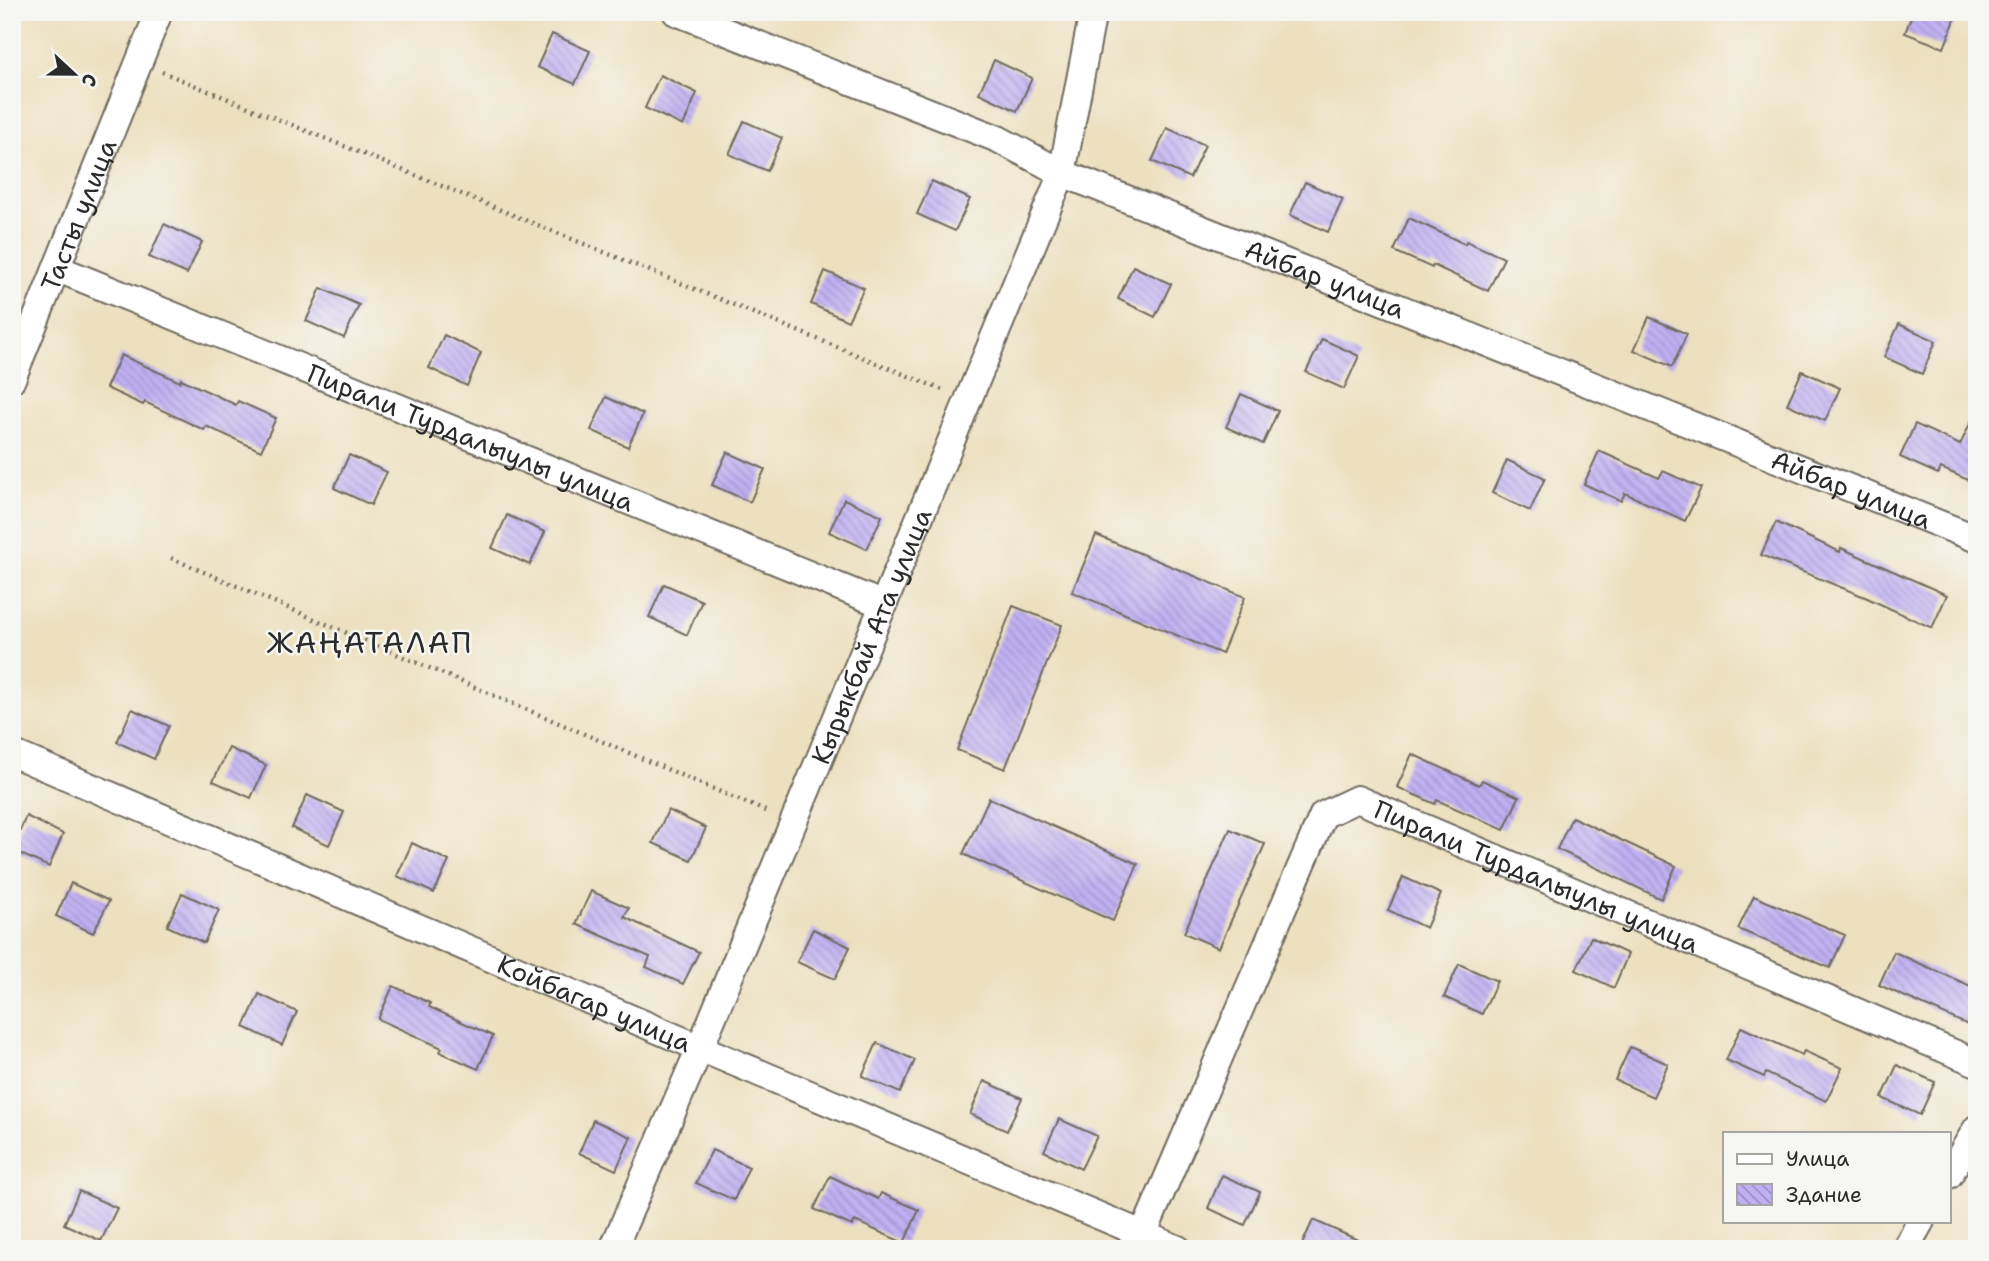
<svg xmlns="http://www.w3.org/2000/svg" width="1989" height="1261" viewBox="0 0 1989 1261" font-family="'Shantell Sans',sans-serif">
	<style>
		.building { fill: url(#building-back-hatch) }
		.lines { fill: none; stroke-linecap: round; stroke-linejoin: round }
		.minor-casing { stroke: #6f6a5f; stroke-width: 30 }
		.path { stroke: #6f6a5f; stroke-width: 4.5; stroke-dasharray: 2 5; stroke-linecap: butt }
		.minor { stroke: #fff; stroke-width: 26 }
		.labels { text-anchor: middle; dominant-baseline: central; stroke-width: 5; stroke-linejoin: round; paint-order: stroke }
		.street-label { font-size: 26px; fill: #2b2b2b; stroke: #f6f6f2 }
		.quarter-label { font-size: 30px; letter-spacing: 2px; fill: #2b2b2b; stroke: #f6f6f2 }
	</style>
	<defs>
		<pattern id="building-back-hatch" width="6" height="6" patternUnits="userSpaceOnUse" patternTransform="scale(1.75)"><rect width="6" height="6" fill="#c0b0f3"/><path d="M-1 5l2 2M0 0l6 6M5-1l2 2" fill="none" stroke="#9c8fc5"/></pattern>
	</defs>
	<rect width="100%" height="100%" fill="#f6f6f2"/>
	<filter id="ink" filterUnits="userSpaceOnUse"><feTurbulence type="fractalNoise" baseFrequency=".0143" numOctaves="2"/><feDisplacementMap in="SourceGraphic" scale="14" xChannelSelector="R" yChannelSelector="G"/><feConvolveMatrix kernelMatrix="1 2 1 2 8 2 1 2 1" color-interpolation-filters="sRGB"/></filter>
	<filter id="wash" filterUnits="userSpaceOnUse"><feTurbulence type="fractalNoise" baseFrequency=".00686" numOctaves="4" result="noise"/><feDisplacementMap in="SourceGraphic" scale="28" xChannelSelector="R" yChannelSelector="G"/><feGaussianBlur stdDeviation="1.57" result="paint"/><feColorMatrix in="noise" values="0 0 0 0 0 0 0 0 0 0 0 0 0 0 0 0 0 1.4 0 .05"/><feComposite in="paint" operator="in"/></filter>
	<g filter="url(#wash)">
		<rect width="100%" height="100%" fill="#ede0bf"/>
		<g id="blocks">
			<g class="building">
				<path d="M 1913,12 L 1958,12 L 1944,48 L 1905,33 Z"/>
				<path d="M 552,34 L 590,51 L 575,84 L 537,67 Z"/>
				<path d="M 994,60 L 1032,78 L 1017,111 L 979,93 Z"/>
				<path d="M 660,75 L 697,93 L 683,126 L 645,108 Z"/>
				<path d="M 744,121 L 782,138 L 767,171 L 729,154 Z"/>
				<path d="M 1167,128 L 1205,145 L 1190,178 L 1152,161 Z"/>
				<path d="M 932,181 L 970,199 L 955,231 L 917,214 Z"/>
				<path d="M 1305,182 L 1343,199 L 1328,232 L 1290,215 Z"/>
				<path d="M 1409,218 L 1465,244 L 1466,241 L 1504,258 L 1488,291 L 1433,265 L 1432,268 L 1394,251 Z"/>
				<path d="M 164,224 L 202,242 L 187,274 L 149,257 Z"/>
				<path d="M 1133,266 L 1171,284 L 1155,317 L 1118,299 Z"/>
				<path d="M 825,271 L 864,288 L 848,321 L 811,304 Z"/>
				<path d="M 321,288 L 359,305 L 344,338 L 306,321 Z"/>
				<path d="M 1649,317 L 1687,334 L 1672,367 L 1634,350 Z"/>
				<path d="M 1899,324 L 1936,341 L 1922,374 L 1884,357 Z"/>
				<path d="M 444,335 L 481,353 L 467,386 L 429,368 Z"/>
				<path d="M 1322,339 L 1359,356 L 1344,389 L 1306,372 Z"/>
				<path d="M 121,355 L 180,382 L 181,379 L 236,405 L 238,401 L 276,418 L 261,451 L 206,426 L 204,430 L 145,402 L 143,405 L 106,388 Z"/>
				<path d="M 1802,371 L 1840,388 L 1825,421 L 1787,404 Z"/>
				<path d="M 1241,394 L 1278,411 L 1263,444 L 1226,427 Z"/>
				<path d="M 606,397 L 643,414 L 628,447 L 591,430 Z"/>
				<path d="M 1977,409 L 1977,484 L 1941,468 L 1938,474 L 1900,457 L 1915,424 L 1960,445 Z"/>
				<path d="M 1599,451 L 1659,478 L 1663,471 L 1701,488 L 1685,521 L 1625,493 L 1621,501 L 1584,484 Z"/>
				<path d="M 727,452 L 765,469 L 750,502 L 712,485 Z"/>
				<path d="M 349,455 L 387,472 L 371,505 L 334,488 Z"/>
				<path d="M 1507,460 L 1545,478 L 1530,511 L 1492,493 Z"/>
				<path d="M 844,499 L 882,516 L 867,549 L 829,532 Z"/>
				<path d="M 507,515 L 545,532 L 530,565 L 492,548 Z"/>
				<path d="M 1776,522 L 1840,552 L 1841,548 L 1947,595 L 1932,628 L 1865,597 L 1761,555 Z"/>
				<path d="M 1096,535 L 1245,597 L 1222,654 L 1072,592 Z"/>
				<path d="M 664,584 L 702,601 L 687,635 L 649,617 Z"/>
				<path d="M 1013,606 L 1062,625 L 1005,769 L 957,750 Z"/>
				<path d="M 132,709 L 169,726 L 154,759 L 117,742 Z"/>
				<path d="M 229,748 L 266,765 L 251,798 L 213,781 Z"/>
				<path d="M 1412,754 L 1479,785 L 1482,780 L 1519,797 L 1504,830 L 1437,800 L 1435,804 L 1397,787 Z"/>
				<path d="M 307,795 L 344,812 L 329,845 L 292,828 Z"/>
				<path d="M 989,798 L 1138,864 L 1113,921 L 963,854 Z"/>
				<path d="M 668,810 L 706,828 L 691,860 L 653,843 Z"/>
				<path d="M 26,816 L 63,834 L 49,867 L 12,850 Z"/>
				<path d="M 1572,817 L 1676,866 L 1661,899 L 1557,849 Z"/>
				<path d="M 1230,829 L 1265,844 L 1219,948 L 1184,933 Z"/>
				<path d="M 412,843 L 449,861 L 434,893 L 397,876 Z"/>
				<path d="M 1403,877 L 1441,894 L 1426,928 L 1388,910 Z"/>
				<path d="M 71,883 L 109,901 L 93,933 L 56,916 Z"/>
				<path d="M 591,891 L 629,908 L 624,917 L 699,952 L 683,984 L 646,967 L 650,957 L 576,924 Z"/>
				<path d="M 182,893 L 219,910 L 204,943 L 167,926 Z"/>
				<path d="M 1754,896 L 1845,935 L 1830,968 L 1738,929 Z"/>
				<path d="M 813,929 L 850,947 L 835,979 L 797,962 Z"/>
				<path d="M 1591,937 L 1628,954 L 1614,988 L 1576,970 Z"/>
				<path d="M 1894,952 L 1977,989 L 1977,1029 L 1879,985 Z"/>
				<path d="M 1459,964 L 1497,981 L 1482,1014 L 1444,997 Z"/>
				<path d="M 393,986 L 430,1003 L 429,1007 L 493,1036 L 478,1069 L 440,1052 L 442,1048 L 378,1019 Z"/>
				<path d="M 259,994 L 297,1012 L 282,1045 L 244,1027 Z"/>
				<path d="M 1741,1027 L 1802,1055 L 1804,1051 L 1842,1068 L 1826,1101 L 1766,1073 L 1764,1077 L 1726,1060 Z"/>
				<path d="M 877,1043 L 915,1060 L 900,1093 L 862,1076 Z"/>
				<path d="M 1630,1047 L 1668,1064 L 1653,1097 L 1615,1080 Z"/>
				<path d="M 1897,1065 L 1935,1082 L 1920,1115 L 1882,1098 Z"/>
				<path d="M 984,1081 L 1022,1098 L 1007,1131 L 970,1114 Z"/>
				<path d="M 1059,1119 L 1097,1136 L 1081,1169 L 1044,1151 Z"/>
				<path d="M 593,1120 L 631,1137 L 616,1170 L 579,1153 Z"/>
				<path d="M 712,1150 L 749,1167 L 734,1200 L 696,1183 Z"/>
				<path d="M 1222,1175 L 1260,1192 L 1245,1225 L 1208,1208 Z"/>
				<path d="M 830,1176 L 878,1199 L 881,1193 L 919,1210 L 904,1243 L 855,1221 L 852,1226 L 814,1209 Z"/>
				<path d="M 79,1191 L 117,1208 L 101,1241 L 64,1224 Z"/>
				<path d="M 1313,1220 L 1378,1249 L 1300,1249 Z"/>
			</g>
		</g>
	</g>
	<g filter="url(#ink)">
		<use href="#blocks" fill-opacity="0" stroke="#6f6a5f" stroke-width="2"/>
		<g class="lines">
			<g class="minor-casing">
				<g id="minor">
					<path id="s1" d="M 676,12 L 998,139 L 1062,173 L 1977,539"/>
					<path id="s2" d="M 56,268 L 884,605"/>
					<path id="s3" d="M 12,379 L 159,12"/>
					<path id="s4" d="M 12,753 L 700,1048 L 1178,1249"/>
					<path d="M 1949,1175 L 1977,1128"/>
					<path id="s5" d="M 1143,1235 L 1323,815 L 1357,799 L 1977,1063"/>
					<path id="s6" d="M 613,1249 L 700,1048 L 1062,173 L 1093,12"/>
					<path d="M 1905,1249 L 1921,1221"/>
				</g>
			</g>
			<g class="path">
				<path d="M 162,72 L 945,391"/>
				<path d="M 171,558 L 770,813"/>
			</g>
			<use href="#minor" class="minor"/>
		</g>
	</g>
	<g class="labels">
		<g class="street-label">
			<text stroke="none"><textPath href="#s3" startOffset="177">Тасты улица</textPath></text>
			<text stroke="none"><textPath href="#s1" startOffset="702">Айбар улица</textPath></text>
			<text stroke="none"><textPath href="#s2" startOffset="448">Пирали Турдалыулы улица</textPath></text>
			<text stroke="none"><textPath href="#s1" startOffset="1269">Айбар улица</textPath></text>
			<text stroke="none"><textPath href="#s6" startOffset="665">Кырыкбай Ата улица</textPath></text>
			<text stroke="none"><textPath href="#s5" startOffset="690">Пирали Турдалыулы улица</textPath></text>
			<text stroke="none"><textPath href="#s4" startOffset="634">Койбагар улица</textPath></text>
		</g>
		<g class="quarter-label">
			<text x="370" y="642">ЖАҢАТАЛАП</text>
		</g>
	</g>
	<rect width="1989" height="1261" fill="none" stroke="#f6f6f2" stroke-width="42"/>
	<rect x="1723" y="1132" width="228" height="91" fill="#f6f6f2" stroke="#a5a5a2" stroke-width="2"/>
	<rect x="1737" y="1154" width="35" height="10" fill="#ffffff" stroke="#a5a5a2" stroke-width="2"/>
	<text x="1786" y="1166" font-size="21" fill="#2b2b2b">Улица</text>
	<rect x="1737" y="1184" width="35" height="21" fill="url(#building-back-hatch)" stroke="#a5a5a2" stroke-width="2"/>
	<text x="1786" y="1202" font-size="21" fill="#2b2b2b">Здание</text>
	<g transform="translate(74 74) rotate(112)" stroke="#f6f6f2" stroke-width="5" paint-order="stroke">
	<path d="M0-5L12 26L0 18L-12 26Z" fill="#2b2b2b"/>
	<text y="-10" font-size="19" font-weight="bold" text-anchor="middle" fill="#2b2b2b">С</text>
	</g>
</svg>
